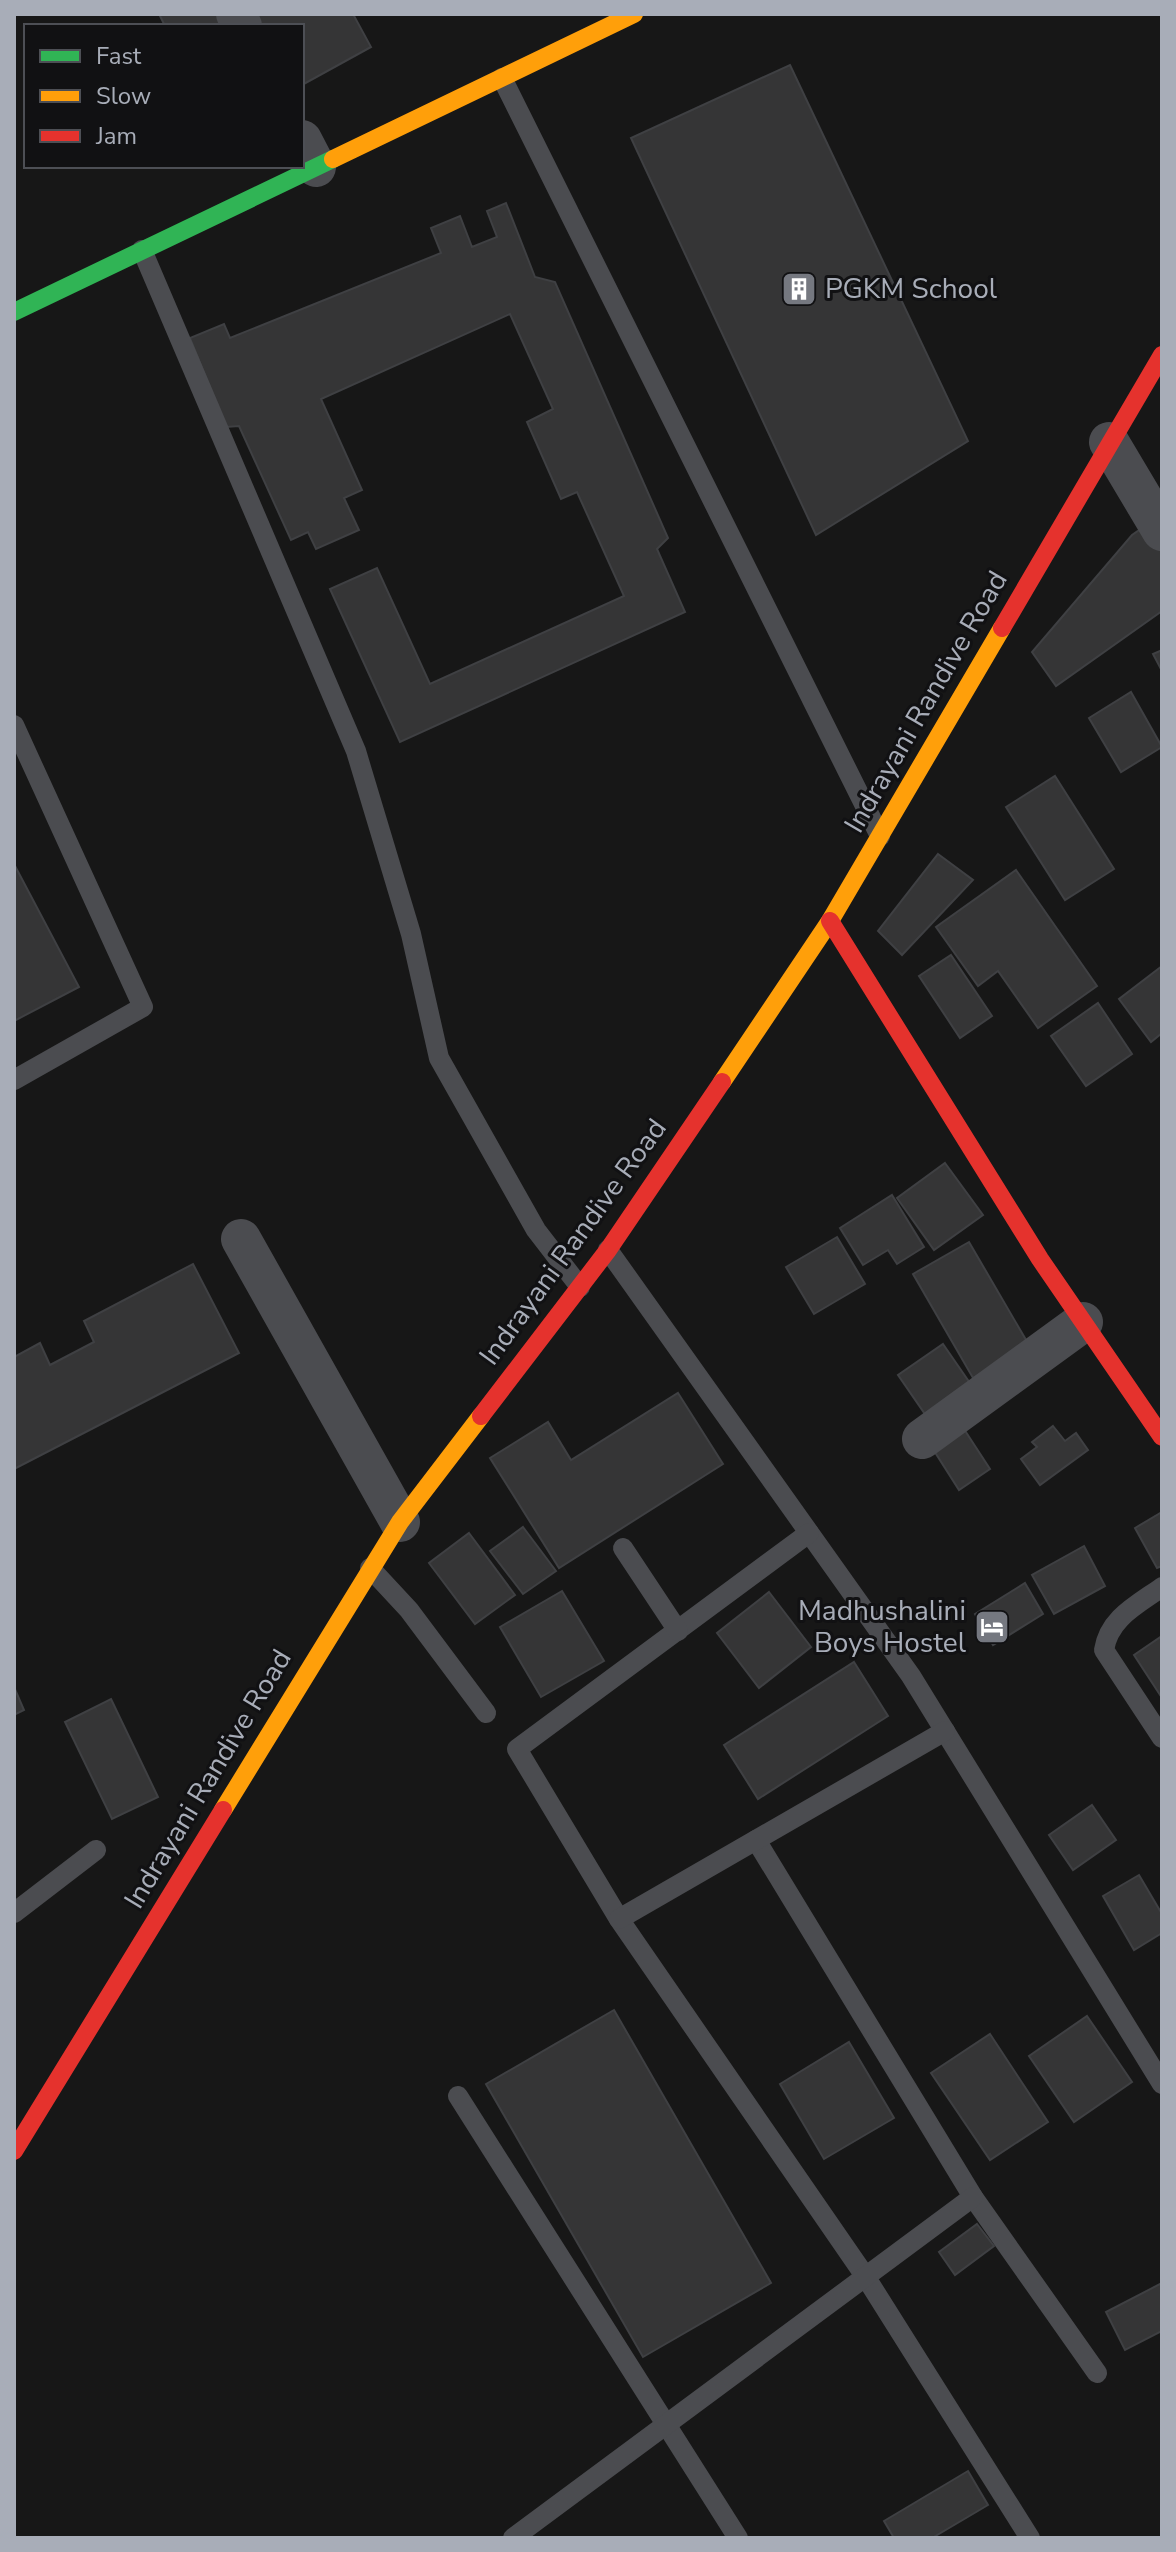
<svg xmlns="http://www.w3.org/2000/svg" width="1176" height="2552" viewBox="0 0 1176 2552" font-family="'Nunito Sans',sans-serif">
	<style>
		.building { fill: #353536; stroke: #3f4043; stroke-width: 2 }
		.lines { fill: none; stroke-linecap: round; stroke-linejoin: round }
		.lane { stroke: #4b4c50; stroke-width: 20 }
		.street { stroke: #4b4c50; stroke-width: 40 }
		.fast { stroke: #30b455; stroke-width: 18 }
		.slow { stroke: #ff9f0a; stroke-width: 18 }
		.jam { stroke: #e5322d; stroke-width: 18 }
		.labels { text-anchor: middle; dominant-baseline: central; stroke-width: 6; stroke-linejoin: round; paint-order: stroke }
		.poi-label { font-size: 28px; fill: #a8adb8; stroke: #111113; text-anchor: start }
		.street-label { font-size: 28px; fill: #a8adb8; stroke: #111113 }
	</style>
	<rect width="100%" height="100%" fill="#171717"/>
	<g class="building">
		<path d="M 159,14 L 222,14 L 228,26 L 165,26 Z"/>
		<path d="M 250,14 L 353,14 L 371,47 L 302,85 L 302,26 L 257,26 Z"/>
		<path d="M 790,65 L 968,441 L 816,535 L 631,138 Z"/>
		<path d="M 506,203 L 535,277 L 555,282 L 668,538 L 657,549 L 685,612 L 400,742 L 330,589 L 377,568 L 430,684 L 624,596 L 577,492 L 561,499 L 527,422 L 553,409 L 510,314 L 321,399 L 362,490 L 344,498 L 359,530 L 316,549 L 308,532 L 291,540 L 239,426 L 226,427 L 190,338 L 224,324 L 230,338 L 441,253 L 431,228 L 460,216 L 472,247 L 497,237 L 487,211 Z"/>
		<path d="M 1148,524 L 1162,544 L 1162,611 L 1056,686 L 1032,652 L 1132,535 Z"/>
		<path d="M 1162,650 L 1162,671 L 1153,654 Z"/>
		<path d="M 1131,692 L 1162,747 L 1121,772 L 1089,718 Z"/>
		<path d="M 1055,776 L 1114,869 L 1065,900 L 1006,807 Z"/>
		<path d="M 938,854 L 973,880 L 902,955 L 878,931 Z"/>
		<path d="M 14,864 L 79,987 L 14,1021 Z"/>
		<path d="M 1016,870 L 1097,986 L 1038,1028 L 998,971 L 978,986 L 936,927 Z"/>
		<path d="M 951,955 L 992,1016 L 960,1038 L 919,976 Z"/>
		<path d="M 1162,966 L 1162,1033 L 1151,1042 L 1119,999 Z"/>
		<path d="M 1098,1003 L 1132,1054 L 1086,1086 L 1051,1036 Z"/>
		<path d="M 945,1163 L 983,1215 L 934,1250 L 897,1198 Z"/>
		<path d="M 892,1195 L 924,1247 L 897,1264 L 888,1250 L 863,1265 L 840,1228 Z"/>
		<path d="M 837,1237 L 865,1284 L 814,1314 L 786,1267 Z"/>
		<path d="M 969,1242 L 1029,1345 L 973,1378 L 913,1274 Z"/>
		<path d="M 193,1264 L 239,1353 L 14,1469 L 14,1357 L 40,1343 L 50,1365 L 94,1342 L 84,1321 Z"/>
		<path d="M 943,1344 L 972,1386 L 927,1417 L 898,1375 Z"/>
		<path d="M 678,1393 L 723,1464 L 559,1568 L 490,1458 L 548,1422 L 571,1460 Z"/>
		<path d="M 962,1426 L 990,1469 L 959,1490 L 931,1446 Z"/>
		<path d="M 1053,1426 L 1065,1441 L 1076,1433 L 1088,1450 L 1040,1485 L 1021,1459 L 1037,1447 L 1032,1442 Z"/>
		<path d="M 1162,1512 L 1162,1566 L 1157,1568 L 1135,1528 Z"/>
		<path d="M 523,1527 L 556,1571 L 523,1594 L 490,1551 Z"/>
		<path d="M 469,1533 L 515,1595 L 475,1624 L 429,1563 Z"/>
		<path d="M 1084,1546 L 1105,1586 L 1054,1614 L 1032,1575 Z"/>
		<path d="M 1025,1583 L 1043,1614 L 993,1645 L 975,1614 Z"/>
		<path d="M 562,1591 L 604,1661 L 541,1697 L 500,1627 Z"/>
		<path d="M 769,1592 L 811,1647 L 759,1688 L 717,1633 Z"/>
		<path d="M 1162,1636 L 1162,1698 L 1134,1655 Z"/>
		<path d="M 854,1662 L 888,1716 L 758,1799 L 724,1745 Z"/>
		<path d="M 14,1687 L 24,1710 L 14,1715 Z"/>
		<path d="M 111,1699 L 158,1797 L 112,1819 L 65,1722 Z"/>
		<path d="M 1092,1805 L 1116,1840 L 1073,1870 L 1049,1835 Z"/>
		<path d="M 1139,1875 L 1162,1914 L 1162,1933 L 1134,1950 L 1103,1896 Z"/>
		<path d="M 614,2010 L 771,2283 L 643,2357 L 486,2084 Z"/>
		<path d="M 1087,2016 L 1132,2082 L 1074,2122 L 1029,2056 Z"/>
		<path d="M 990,2034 L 1048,2122 L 990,2160 L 931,2073 Z"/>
		<path d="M 849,2042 L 894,2118 L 824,2159 L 780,2084 Z"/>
		<path d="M 977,2224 L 994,2246 L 955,2275 L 939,2252 Z"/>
		<path d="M 1162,2283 L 1162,2331 L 1125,2350 L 1106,2312 Z"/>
		<path d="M 968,2471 L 988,2505 L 932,2538 L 894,2538 L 884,2521 Z"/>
	</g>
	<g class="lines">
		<g class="lane">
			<path d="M 502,78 L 880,836"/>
			<path d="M 142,250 L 356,751 L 411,934 L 439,1058 L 536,1230 L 580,1287"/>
			<path d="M 14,725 L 143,1007 L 14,1080"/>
			<path d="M 608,1250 L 911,1676 L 1162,2084"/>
			<path d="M 809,1533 L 517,1749 L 619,1919 L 865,2276 L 1030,2538"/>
			<path d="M 623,1548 L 678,1631"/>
			<path d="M 370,1568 L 409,1610 L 486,1713"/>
			<path d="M 1162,1587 C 1137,1605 1109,1618 1104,1650 L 1162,1738"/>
			<path d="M 756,1840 L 973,2197 L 1097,2373"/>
			<path d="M 14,1913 L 96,1850"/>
			<path d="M 619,1919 L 945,1731"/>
			<path d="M 458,2096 L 738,2538"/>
			<path d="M 513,2538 L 973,2197"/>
		</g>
		<g class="street">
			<path d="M 236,14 L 242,26"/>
			<path d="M 302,140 L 316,167"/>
			<path d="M 1109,442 L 1162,531"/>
			<path d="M 241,1239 L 400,1522"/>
			<path d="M 922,1439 L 1083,1322"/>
		</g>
		<path class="fast" d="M 14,312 L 333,159"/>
		<g class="slow">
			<path d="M 333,159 L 634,14"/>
			<path d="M 722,1082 L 830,921 L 1002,628"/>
			<path d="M 223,1810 L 400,1522 L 481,1416"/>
		</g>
		<g class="jam">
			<path d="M 1002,628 L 1162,355"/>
			<path d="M 830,921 L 1040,1259 L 1162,1437"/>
			<path d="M 481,1416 L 608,1250 L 722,1082"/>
			<path d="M 14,2151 L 223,1810"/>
		</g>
	</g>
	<defs>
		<g id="building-square" transform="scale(1.8)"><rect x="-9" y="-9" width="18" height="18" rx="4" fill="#757880" stroke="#111113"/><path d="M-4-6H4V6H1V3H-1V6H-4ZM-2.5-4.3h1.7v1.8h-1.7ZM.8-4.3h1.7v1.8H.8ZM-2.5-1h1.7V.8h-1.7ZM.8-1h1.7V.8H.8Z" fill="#fff"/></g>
		<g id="hotel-square" transform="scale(1.8)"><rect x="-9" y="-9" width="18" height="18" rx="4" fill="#757880" stroke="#111113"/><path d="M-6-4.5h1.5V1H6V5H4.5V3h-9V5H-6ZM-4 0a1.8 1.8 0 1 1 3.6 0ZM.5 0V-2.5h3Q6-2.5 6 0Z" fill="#fff"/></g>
	</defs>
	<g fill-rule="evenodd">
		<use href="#building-square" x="799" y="289"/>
		<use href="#hotel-square" x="992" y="1627"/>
	</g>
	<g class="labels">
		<g class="poi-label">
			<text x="825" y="289">PGKM School</text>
			<text x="966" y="1611" text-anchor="end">Madhushalini<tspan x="966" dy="32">Boys Hostel</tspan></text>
		</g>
		<g class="street-label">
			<text transform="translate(926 702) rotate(-60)">Indrayani Randive Road</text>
			<text transform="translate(573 1242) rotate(-54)">Indrayani Randive Road</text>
			<text transform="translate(208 1779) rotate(-59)">Indrayani Randive Road</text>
		</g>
	</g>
	<rect width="1176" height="2552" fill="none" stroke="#a8adb8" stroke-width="32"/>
	<rect x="24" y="24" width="280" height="144" fill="#111113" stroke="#4d4f55" stroke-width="2"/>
	<rect x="40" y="50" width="40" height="12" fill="#30b455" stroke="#4d4f55" stroke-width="2"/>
	<text x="96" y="64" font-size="24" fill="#a8adb8">Fast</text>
	<rect x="40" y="90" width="40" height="12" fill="#ff9f0a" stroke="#4d4f55" stroke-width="2"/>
	<text x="96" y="104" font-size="24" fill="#a8adb8">Slow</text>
	<rect x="40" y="130" width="40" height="12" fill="#e5322d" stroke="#4d4f55" stroke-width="2"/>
	<text x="96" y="144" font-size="24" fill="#a8adb8">Jam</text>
</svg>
